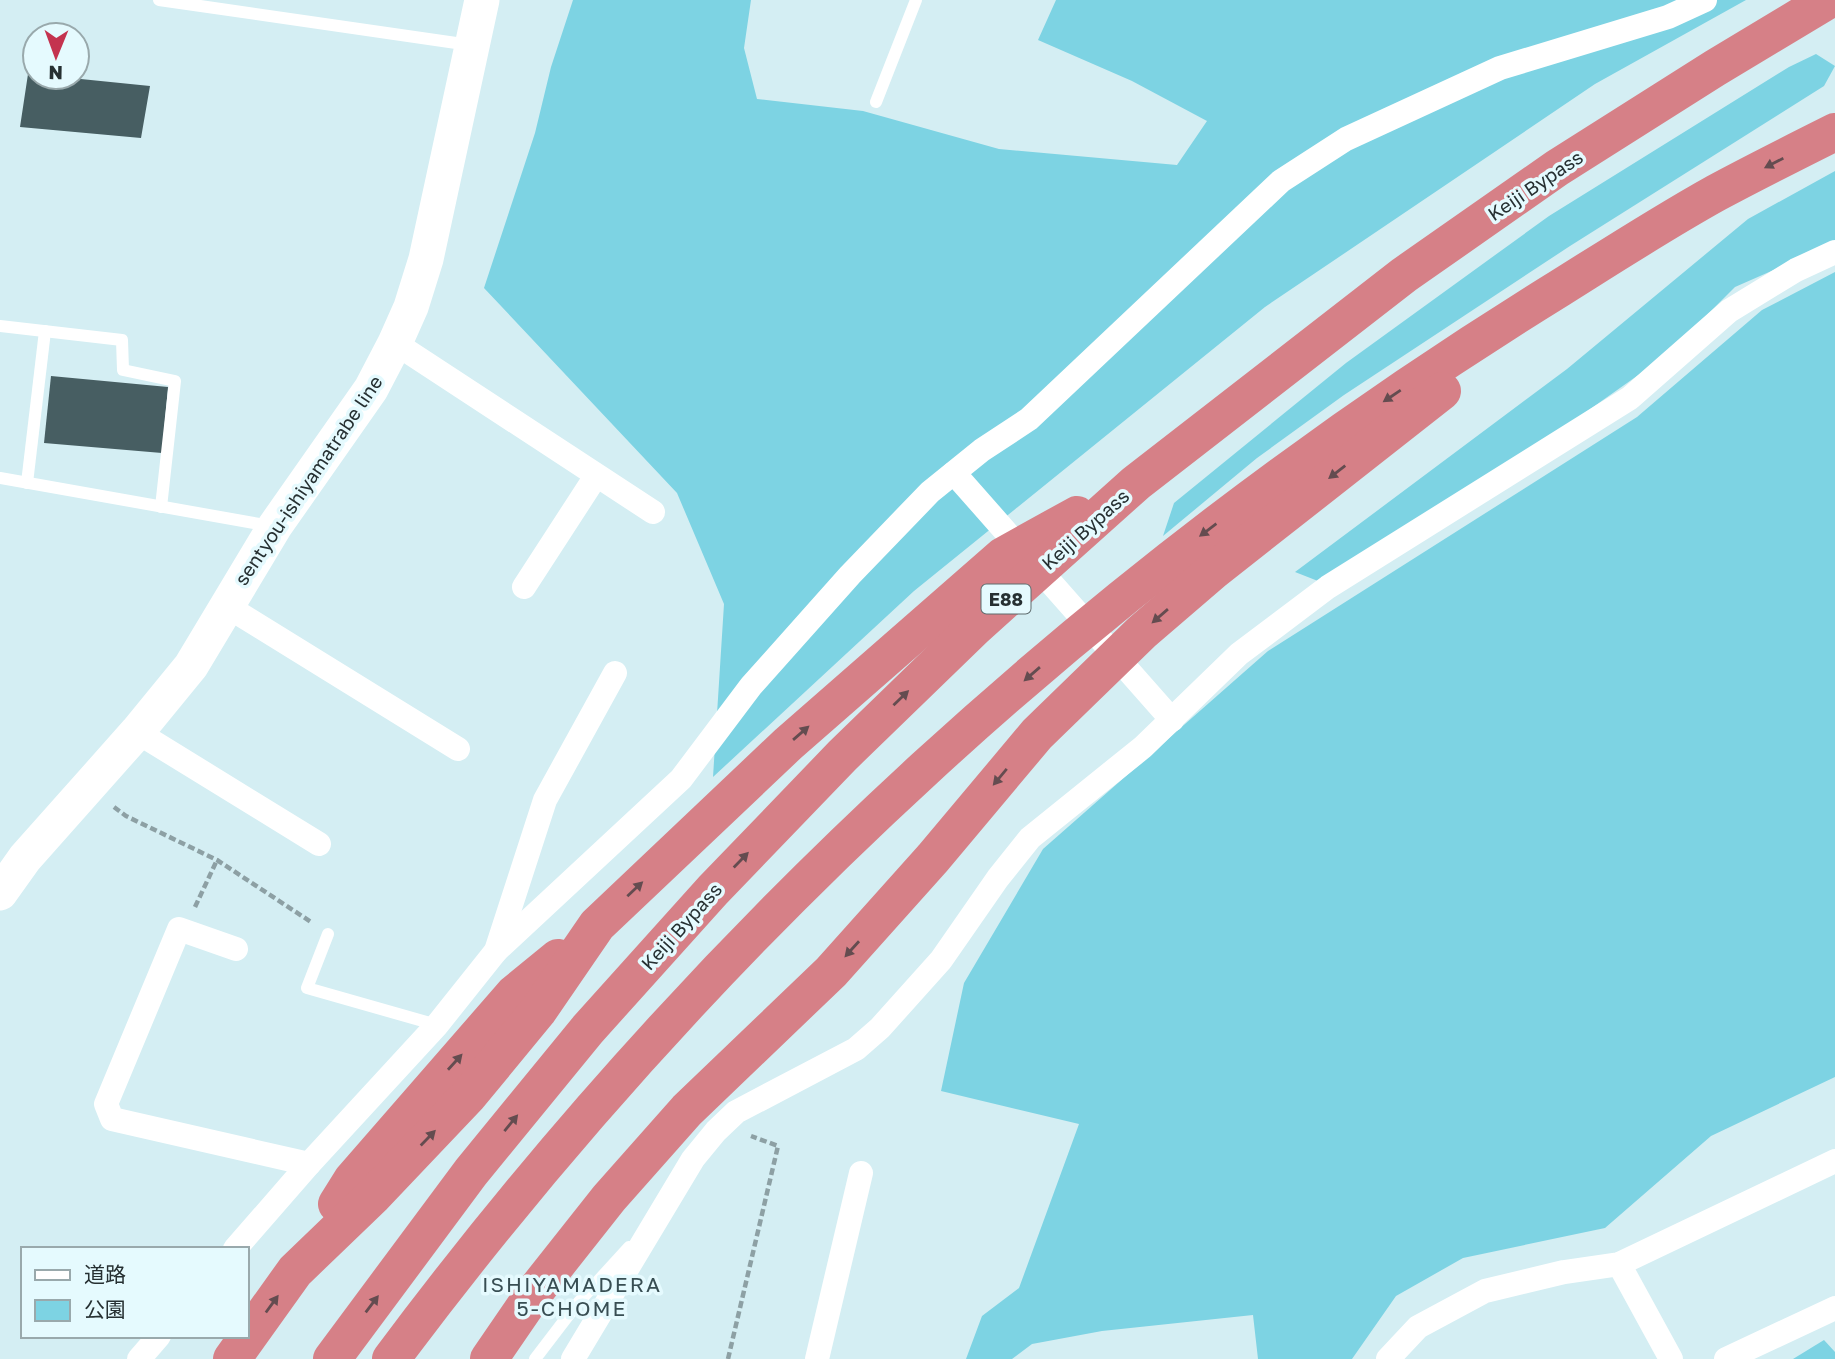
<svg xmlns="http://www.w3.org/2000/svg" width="1835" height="1359" viewBox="0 0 1835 1359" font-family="'Golos Text','Noto Sans JP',sans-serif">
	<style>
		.green { fill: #7dd3e3 }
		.building { fill: #475e62 }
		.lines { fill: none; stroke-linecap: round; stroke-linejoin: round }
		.path { stroke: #8da0a4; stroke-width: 4.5; stroke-dasharray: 7 3.5; stroke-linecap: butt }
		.lane { stroke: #fff; stroke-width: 12 }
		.street { stroke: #fff; stroke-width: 24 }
		.secondary { stroke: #fff; stroke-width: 35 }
		.highway { stroke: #d68087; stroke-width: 38 }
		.oneway { fill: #644c50 }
		.labels { text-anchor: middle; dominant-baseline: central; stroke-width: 7; stroke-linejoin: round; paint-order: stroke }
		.shield { fill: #e5fafe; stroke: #5f6d6f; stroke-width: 2 }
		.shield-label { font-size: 18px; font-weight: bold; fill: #263032 }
		.street-label { font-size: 19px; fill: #263032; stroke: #e5fafe }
		.neighbourhood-label { font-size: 21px; letter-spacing: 2px; fill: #384e53; stroke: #e5fafe }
	</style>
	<rect width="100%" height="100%" fill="#d4eef3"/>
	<g class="green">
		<path d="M 573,0 L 751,0 L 744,48 L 757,99 L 863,111 L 999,149 L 1177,165 L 1207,121 L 1132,81 L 1038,40 L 1056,0 L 1746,0 L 1595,84 L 1265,307 L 914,591 L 713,777 L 724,604 L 677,493 L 484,288 L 535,133 L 551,67 Z"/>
		<path d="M 1816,54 L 1835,66 L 1824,86 L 1570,246 L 1344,395 L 1257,458 L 1163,536 L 1174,503 L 1346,363 L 1549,216 L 1789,67 Z"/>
		<path d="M 1835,171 L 1835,243 L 1735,287 L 1668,354 L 1555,434 L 1323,583 L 1295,572 L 1567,369 L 1748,219 Z"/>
		<path d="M 1835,272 L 1835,1077 L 1711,1136 L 1605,1228 L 1463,1258 L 1396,1296 L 1352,1359 L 1258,1359 L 1253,1315 L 1102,1331 L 1032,1344 L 1012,1359 L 966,1359 L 982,1316 L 1019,1288 L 1079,1124 L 941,1091 L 964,983 L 1043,849 L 1268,651 L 1637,417 L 1762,310 Z"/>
		<path d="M 1824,1340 L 1835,1352 L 1835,1359 L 1793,1359 Z"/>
	</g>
	<g class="building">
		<path d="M 28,74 L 35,74 L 35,77 L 61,77 L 150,86 L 141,138 L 20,127 Z"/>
		<path d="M 51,376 L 168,387 L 162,453 L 44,443 Z"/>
	</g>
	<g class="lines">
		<g class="path">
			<path d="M 114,807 L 126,816 L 217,860 L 311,922"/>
			<path d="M 195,907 L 217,860"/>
			<path d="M 728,1359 L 778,1146 L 751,1136"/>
		</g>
		<g class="lane">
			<path d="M 159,0 L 470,45"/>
			<path d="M 876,102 L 916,0"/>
			<path d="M 0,326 L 122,340 L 123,370 L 175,381 L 161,507"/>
			<path d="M 0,478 L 271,526"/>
			<path d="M 27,483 L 45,331"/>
			<path d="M 328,934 L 307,988 L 437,1025"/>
			<path d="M 535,1359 L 577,1304 L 629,1247"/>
		</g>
		<g class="street">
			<path d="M 395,343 L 653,512"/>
			<path d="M 954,473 L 1172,720"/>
			<path d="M 524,587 L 596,476"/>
			<path d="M 225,605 L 458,749"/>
			<path d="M 137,732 L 319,844"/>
			<path d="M 236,949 L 179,929 L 106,1104 L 112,1119 L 309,1164"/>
			<path d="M 496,951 L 681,779 L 751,686 L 850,575 L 930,492 L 982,450 L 1029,419 L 1281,181 L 1346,139 L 1500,68 L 1668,17 L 1705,0"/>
			<path d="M 235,1249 L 309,1164 L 437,1025 L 496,951 L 545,800 L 615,673"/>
			<path d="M 1619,1264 L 1671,1359"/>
			<path d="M 139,1359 L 159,1336"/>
			<path d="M 573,1359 L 693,1159 L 716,1131 L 736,1112 L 856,1049 L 880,1028 L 941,960 L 998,878 L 1030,838 L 1143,747 L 1239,654 L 1328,587 L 1630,398 L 1729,311 L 1796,270 L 1835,252"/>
			<path d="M 817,1359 L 861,1173"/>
			<path d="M 1388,1359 L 1418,1327 L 1485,1291 L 1564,1272 L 1619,1264 L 1835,1161"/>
			<path d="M 1726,1359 L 1835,1308"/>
		</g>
		<path class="secondary" d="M 0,893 L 25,858 L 137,732 L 191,666 L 275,526 L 371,389 L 395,343 L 411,307 L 426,259 L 482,0"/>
		<g class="highway">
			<path d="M 337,1204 L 352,1180 L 514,994 L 558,958"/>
			<path d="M 232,1359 L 295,1271 L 374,1195 L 468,1096 L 538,1011 L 597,925 L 788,744 L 1003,556 L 1077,515"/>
			<path d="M 332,1359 L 471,1172 L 588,1029 L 713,890 L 842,756 L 974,628 L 1136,483 L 1404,275 L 1557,168 L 1715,68 L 1828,0"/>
			<path d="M 391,1359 C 710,932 1106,568 1560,288 C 1611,256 1662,223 1716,193 C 1755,172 1795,152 1835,132"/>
			<path d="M 489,1359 L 537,1289 L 609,1198 L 687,1110 L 831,972 L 933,858 L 1037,734 L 1142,632 L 1213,571 L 1442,391"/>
		</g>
	</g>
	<defs><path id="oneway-solid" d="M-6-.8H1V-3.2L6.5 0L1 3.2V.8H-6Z" transform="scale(1.75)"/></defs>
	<g class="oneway">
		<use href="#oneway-solid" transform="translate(1774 163) rotate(153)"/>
		<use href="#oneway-solid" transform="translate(1392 396) rotate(146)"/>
		<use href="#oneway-solid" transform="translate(1337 472) rotate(142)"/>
		<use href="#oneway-solid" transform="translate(1208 530) rotate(143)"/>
		<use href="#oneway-solid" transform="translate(1160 616) rotate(139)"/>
		<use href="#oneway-solid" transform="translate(1032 674) rotate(139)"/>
		<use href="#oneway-solid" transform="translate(901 698) rotate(-44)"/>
		<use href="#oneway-solid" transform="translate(801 733) rotate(-41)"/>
		<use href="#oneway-solid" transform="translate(1000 777) rotate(130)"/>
		<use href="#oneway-solid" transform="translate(741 860) rotate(-46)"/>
		<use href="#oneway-solid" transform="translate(635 889) rotate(-43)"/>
		<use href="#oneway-solid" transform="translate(852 949) rotate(132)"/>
		<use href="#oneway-solid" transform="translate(455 1062) rotate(-48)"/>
		<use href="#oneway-solid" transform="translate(511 1123) rotate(-51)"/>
		<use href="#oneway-solid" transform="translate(428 1138) rotate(-46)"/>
		<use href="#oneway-solid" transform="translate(272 1304) rotate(-54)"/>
		<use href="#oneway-solid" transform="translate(372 1304) rotate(-53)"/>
	</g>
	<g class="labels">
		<rect class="shield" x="981.5" y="584.5" width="49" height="29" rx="5"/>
		<g class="shield-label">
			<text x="1006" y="599">E88</text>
		</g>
		<g class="street-label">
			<text transform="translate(1535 185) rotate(-34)">Keiji Bypass</text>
			<text transform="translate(308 480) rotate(-56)">sentyou-ishiyamatrabe line</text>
			<text transform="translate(1085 529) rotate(-42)">Keiji Bypass</text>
			<text transform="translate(681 926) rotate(-48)">Keiji Bypass</text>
		</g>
		<g class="neighbourhood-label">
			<text x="572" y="1284">ISHIYAMADERA<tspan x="572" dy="24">5-CHOME</tspan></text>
		</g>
	</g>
	<rect x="21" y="1247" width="228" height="91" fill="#e5fafe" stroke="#99a9ac" stroke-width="2"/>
	<rect x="35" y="1270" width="35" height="10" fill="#ffffff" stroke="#99a9ac" stroke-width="2"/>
	<text x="84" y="1282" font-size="21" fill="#263032">道路</text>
	<rect x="35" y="1300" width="35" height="21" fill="#7dd3e3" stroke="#99a9ac" stroke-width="2"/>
	<text x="84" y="1317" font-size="21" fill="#263032">公園</text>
	<g transform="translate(56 56) rotate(181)"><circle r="33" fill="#e5fafe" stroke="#99a9ac" stroke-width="2"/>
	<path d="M0-5L12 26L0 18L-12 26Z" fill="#c4334f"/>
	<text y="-10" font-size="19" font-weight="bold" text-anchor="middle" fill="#263032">N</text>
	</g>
</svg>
